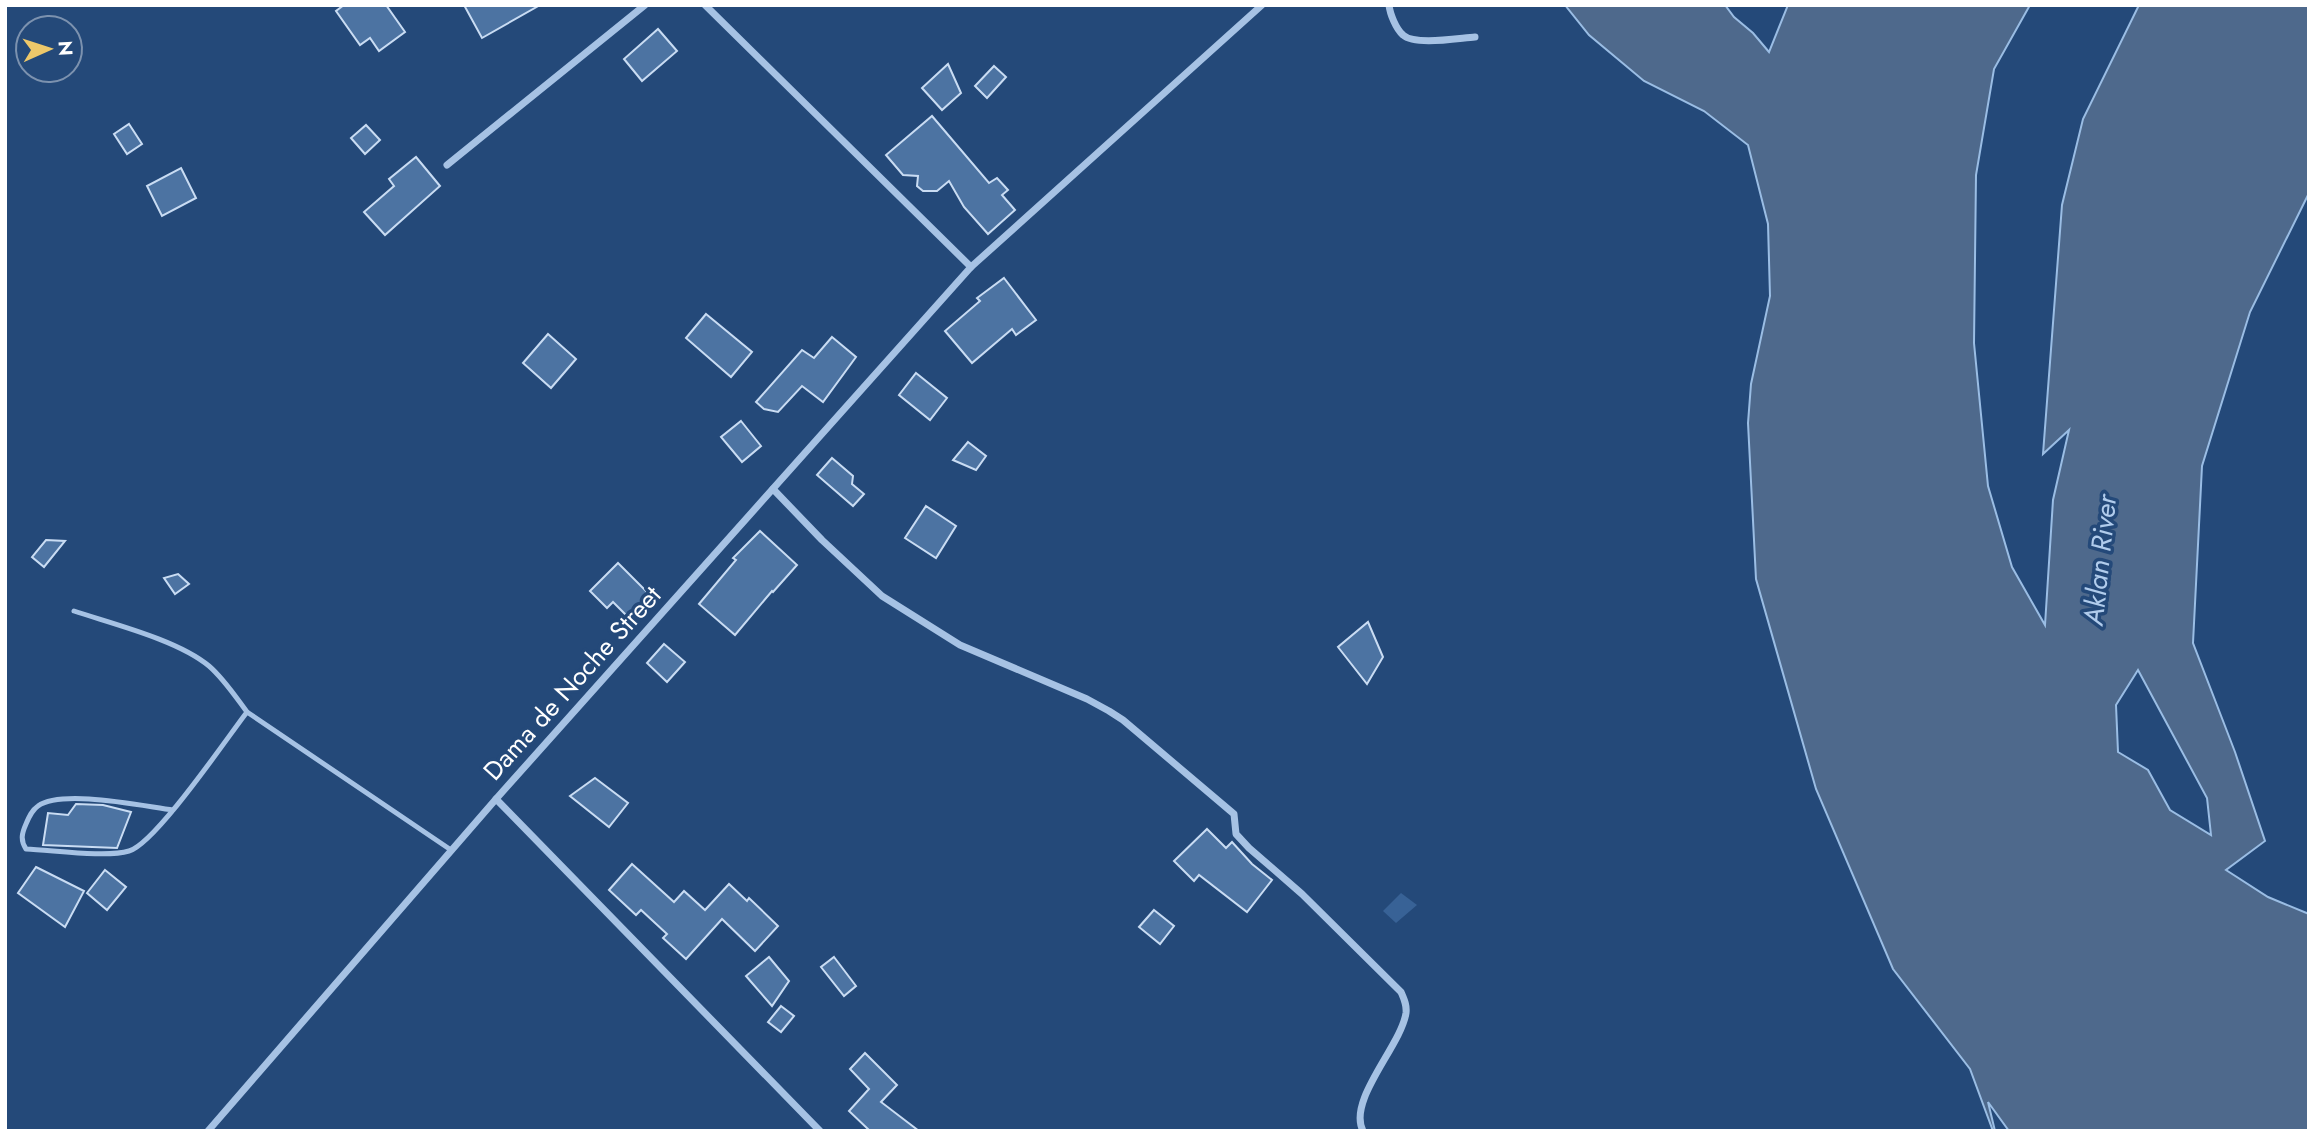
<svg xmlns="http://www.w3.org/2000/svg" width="2314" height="1136" viewBox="0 0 2314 1136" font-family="Jost,sans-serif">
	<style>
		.green { fill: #386296 }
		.water { fill: #4e698c; stroke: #9abde4; stroke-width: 2; fill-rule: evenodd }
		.building { fill: #4c73a2; stroke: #c9dcf3; stroke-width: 2 }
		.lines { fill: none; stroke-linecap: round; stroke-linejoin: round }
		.lane { stroke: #a6c2e4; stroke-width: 5 }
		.street { stroke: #a6c2e4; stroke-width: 7 }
		.labels { text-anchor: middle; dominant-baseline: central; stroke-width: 7; stroke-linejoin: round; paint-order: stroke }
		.street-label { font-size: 26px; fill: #fff; stroke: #244979 }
		.water-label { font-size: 28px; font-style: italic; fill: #b1ccec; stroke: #244979 }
	</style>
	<rect width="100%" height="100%" fill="#244979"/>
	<path class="green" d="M 1401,893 L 1417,905 L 1396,923 L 1383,911 Z"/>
	<path class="water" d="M 1565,5 L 1725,5 L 1734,17 L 1753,33 L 1769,52 L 1788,5 L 2030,5 L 1994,69 L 1976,175 L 1974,343 L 1988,486 L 2012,567 L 2045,625 L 2053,500 L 2069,430 L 2043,454 L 2062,205 L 2083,119 L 2139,5 L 2309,5 L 2309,193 L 2250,312 L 2202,466 L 2193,643 L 2235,752 L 2265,841 L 2226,870 L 2268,897 L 2309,914 L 2309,1131 L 2009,1131 L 1988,1102 L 1995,1131 L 1993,1131 L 1970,1069 L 1893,969 L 1816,789 L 1756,579 L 1748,423 L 1751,384 L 1770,296 L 1768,224 L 1748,145 L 1704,111 L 1644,81 L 1589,35 ZM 2138,670 L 2207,798 L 2211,835 L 2170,810 L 2148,770 L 2118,752 L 2116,705 Z"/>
	<g class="building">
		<path d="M 344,5 L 386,5 L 405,32 L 379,51 L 370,38 L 360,45 L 336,11 Z"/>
		<path d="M 464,5 L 540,5 L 482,38 Z"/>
		<path d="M 658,29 L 677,51 L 642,81 L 624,59 Z"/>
		<path d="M 948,64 L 961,93 L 942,110 L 922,88 Z"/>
		<path d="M 994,66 L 1006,77 L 987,98 L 975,86 Z"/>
		<path d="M 932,116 L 989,183 L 997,178 L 1008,190 L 1002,195 L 1015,210 L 988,234 L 964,207 L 949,181 L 937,191 L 923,191 L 917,186 L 918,176 L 903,175 L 886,155 Z"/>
		<path d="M 129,124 L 142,144 L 127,154 L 114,134 Z"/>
		<path d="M 366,125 L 380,140 L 365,154 L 351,138 Z"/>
		<path d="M 416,157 L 440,186 L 385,235 L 364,212 L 394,186 L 389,179 Z"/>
		<path d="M 181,168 L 196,198 L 162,216 L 147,186 Z"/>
		<path d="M 1004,278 L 1036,320 L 1016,335 L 1012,329 L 972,363 L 945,331 L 980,301 L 977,298 Z"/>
		<path d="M 706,314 L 752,352 L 731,377 L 686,338 Z"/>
		<path d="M 548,334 L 576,359 L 551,388 L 523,363 Z"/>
		<path d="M 832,337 L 856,357 L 823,402 L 802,386 L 778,412 L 764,409 L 756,402 L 802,350 L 814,358 Z"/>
		<path d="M 916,373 L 947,398 L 930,420 L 899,395 Z"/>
		<path d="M 741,421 L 761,446 L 742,462 L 721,437 Z"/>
		<path d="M 968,442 L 986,456 L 976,470 L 953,460 Z"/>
		<path d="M 832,458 L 853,476 L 852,484 L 864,494 L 853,506 L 817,475 Z"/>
		<path d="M 926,506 L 956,526 L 936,558 L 905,538 Z"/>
		<path d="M 760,531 L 797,565 L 773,592 L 772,591 L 735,635 L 699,604 L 736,560 L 733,558 Z"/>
		<path d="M 46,540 L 65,541 L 44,567 L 32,557 Z"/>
		<path d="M 618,563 L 649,594 L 627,616 L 613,602 L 607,608 L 590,591 Z"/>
		<path d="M 178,574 L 189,584 L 175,594 L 164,578 Z"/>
		<path d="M 1368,622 L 1383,657 L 1367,684 L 1338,647 Z"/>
		<path d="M 664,644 L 685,662 L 667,682 L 647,663 Z"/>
		<path d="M 595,778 L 628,803 L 609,827 L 570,796 Z"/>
		<path d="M 76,804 L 103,805 L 131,812 L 117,848 L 43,845 L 48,813 L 68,815 Z"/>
		<path d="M 1207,829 L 1226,848 L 1232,842 L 1252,864 L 1272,880 L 1247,912 L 1199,875 L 1194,881 L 1174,861 Z"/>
		<path d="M 632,864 L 674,902 L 684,891 L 705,910 L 729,884 L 747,901 L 749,898 L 778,926 L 755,951 L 722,919 L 686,959 L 663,938 L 667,934 L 641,910 L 636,915 L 609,890 Z"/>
		<path d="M 36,867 L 84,891 L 65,927 L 18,893 Z"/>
		<path d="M 105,870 L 126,887 L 107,910 L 87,893 Z"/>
		<path d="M 1154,910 L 1174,926 L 1160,944 L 1139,927 Z"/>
		<path d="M 769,957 L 789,981 L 772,1006 L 746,976 Z"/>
		<path d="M 834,957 L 856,986 L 844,996 L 821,967 Z"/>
		<path d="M 781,1006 L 794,1016 L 781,1032 L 768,1022 Z"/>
		<path d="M 865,1053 L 897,1085 L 881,1102 L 919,1131 L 870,1131 L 849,1111 L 869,1089 L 850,1069 Z"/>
	</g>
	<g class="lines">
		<g class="lane">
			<path d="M 74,611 C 113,624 178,640 209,666 C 224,679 235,696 247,712"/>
			<path d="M 173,810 C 142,806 62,789 38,806 C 32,810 29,817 26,824 C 22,833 20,840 26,849 C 53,850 106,858 129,851 C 155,844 227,738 247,712 L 451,850"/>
		</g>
		<g class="street">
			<path d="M 705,5 L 971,267"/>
			<path d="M 1389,5 C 1390,14 1396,29 1403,35 C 1415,46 1459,38 1475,37"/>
			<path d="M 447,165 L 645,5"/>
			<path d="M 773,489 L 822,540 L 882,596 L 960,645 L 1087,699 L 1109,711 L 1123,720 L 1234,814 L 1236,834 L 1249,848 L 1302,894 L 1401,992 C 1404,999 1407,1005 1406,1013 C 1401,1046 1347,1100 1363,1131"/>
			<path d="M 496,799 L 820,1131"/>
			<path d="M 208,1131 L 496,799 L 971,267 L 1262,5"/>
		</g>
	</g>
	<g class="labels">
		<g class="street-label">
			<text transform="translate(572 683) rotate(-48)">Dama de Noche Street</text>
		</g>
		<g class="water-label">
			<text transform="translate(2100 560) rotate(-84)">Aklan River</text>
		</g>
	</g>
	<rect width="2314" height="1136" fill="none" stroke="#ffffff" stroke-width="14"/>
	<g transform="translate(49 49) rotate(87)"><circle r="33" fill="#244979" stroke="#7c92af" stroke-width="2"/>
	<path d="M0-5L12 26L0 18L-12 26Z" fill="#edc86a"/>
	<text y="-10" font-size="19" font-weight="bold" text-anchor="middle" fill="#ffffff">N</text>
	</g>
</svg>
